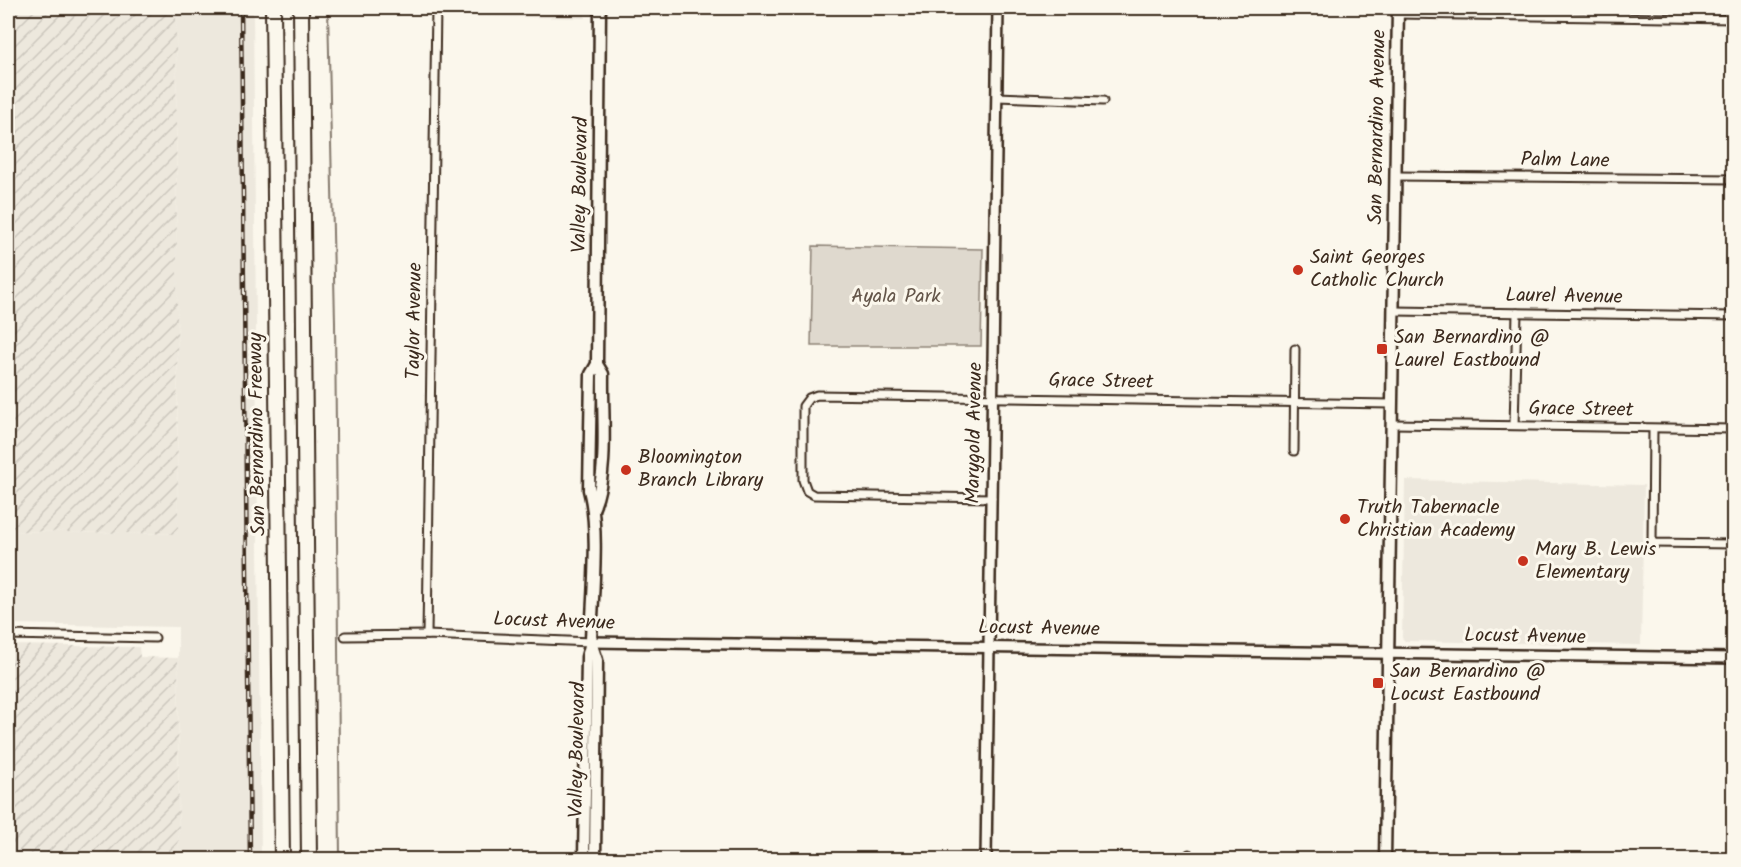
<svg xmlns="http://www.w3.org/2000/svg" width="1741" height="867" viewBox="0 0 1741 867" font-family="Kalam,sans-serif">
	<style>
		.built { fill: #ede8dd }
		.industrial { fill: url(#industrial-furrows) }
		.park { fill: #dfd9ce; stroke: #8d8276; stroke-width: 1.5 }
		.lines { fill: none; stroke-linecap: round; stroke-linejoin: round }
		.stream { stroke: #85796d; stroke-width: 2 }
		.minor-casing { stroke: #3b2a1e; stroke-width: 11 }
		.tertiary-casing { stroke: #3b2a1e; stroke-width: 14 }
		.secondary-casing { stroke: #3b2a1e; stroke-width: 15 }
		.primary-casing { stroke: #3b2a1e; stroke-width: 15 }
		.motorway-casing { stroke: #3b2a1e; stroke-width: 18 }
		.minor { stroke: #fbf7ec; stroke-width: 7 }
		.tertiary { stroke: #fbf7ec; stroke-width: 9 }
		.secondary { stroke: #fbf7ec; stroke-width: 10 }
		.primary { stroke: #fbf7ec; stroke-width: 10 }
		.motorway { stroke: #fbf7ec; stroke-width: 14 }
		.rail-casing { stroke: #3b2a1e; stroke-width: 4.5 }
		.rail { stroke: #fbf7ec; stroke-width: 2; stroke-dasharray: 7; stroke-linecap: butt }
		.poi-dot { fill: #c8321e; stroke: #fbf7ec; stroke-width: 2 }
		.labels { text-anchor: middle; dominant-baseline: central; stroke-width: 6; stroke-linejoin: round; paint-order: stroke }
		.street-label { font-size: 20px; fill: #3b2a1e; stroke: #fbf7ec }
		.poi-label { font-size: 20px; fill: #3b2a1e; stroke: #fbf7ec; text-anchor: start }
		.park-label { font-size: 20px; fill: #64564a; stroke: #fbf7ec }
	</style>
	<defs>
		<pattern id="industrial-furrows" width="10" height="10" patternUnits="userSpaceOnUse" patternTransform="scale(1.5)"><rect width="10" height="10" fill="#ede8dd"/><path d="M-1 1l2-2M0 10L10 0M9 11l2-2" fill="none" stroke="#ccc7bd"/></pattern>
	</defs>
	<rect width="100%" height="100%" fill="#fbf7ec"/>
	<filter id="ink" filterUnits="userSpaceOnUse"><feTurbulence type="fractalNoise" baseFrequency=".0167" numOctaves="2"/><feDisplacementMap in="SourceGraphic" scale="12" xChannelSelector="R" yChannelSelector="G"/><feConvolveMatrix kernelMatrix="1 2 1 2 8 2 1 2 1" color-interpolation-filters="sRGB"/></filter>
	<g filter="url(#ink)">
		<g class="built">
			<path d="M 176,8 L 253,8 L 261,859 L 179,859 L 178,627 L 8,624 L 8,531 L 178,534 Z"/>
			<path d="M 445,8 L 585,8 L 585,18 L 445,16 Z"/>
			<path d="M 1405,480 L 1644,485 L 1641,645 L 1405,641 L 1402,638 Z"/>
		</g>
		<g class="industrial">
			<path d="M 8,8 L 176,8 L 178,534 L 8,531 Z"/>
			<path d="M 8,645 L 139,647 L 140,657 L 178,658 L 179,859 L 8,859 Z"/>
		</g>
		<path class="park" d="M 813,246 L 983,249 L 981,346 L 811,346 Z"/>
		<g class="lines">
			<path class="stream" d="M 328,8 L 335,322 L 340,860"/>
			<g class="minor-casing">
				<g id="minor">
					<path d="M 1398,14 L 1734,19"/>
					<path d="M 997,97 L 1103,101"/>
					<path d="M 1395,176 L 1734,179"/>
					<path d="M 1394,311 L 1734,316"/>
					<path d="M 1392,424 L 1734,429"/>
					<path d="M 1514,425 L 1517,313"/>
					<path d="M 1653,429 L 1652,543 L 1734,544"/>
					<path d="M 1294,451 L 1295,349"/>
					<path d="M 992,498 L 814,495 L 807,491 L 803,480 L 803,406 L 809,398 L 817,395 L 1392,404"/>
					<path d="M 8,635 L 155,638"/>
					<path d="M 427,635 L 436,8"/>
					<path d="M 345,636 L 427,635 L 591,642"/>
					<path d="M 1189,860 L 1189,854"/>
				</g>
			</g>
			<g class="tertiary-casing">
				<g id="tertiary">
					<path d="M 591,642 L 1734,658"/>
					<path d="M 986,860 L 998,8"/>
				</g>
			</g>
			<g class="secondary-casing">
				<path id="secondary" d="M 1385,860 L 1398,8"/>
			</g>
			<g class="primary-casing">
				<g id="primary">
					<path d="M 594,507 C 609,471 602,414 603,374 L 597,364"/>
					<path d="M 591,642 L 597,660 L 595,860"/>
					<path d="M 584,860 L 587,657 L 591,642 C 592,598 600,530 589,490 L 591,374 L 597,364 L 600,8"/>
				</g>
			</g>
			<g class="motorway-casing">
				<g id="motorway">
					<path d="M 273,8 L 282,860"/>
					<path d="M 301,8 L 309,860"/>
				</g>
			</g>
			<use href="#minor" class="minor"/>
			<use href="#tertiary" class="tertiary"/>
			<use href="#secondary" class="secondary"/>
			<use href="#primary" class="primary"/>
			<use href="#motorway" class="motorway"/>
			<g class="rail-casing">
				<path id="rail" d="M 241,8 L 250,860"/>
			</g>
			<use href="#rail" class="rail"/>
		</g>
	</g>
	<g class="poi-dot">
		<circle cx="1298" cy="270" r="6"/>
		<rect x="1376" y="343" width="12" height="12" rx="3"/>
		<circle cx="626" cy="470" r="6"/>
		<circle cx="1345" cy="519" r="6"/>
		<circle cx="1523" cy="561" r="6"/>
		<rect x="1372" y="677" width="12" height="12" rx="3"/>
	</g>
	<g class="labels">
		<g class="street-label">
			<text transform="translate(1378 127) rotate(-89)">San Bernardino Avenue</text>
			<text transform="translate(1565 161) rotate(1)">Palm Lane</text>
			<text transform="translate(581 185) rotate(-89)">Valley Boulevard</text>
			<text transform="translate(1564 297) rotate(1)">Laurel Avenue</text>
			<text transform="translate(415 321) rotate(-89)">Taylor Avenue</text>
			<text transform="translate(1101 382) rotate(1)">Grace Street</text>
			<text transform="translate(1581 410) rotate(1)">Grace Street</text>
			<text transform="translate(975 433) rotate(-89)">Marygold Avenue</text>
			<text transform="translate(258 434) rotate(-91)">San Bernardino Freeway</text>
			<text transform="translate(554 622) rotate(2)">Locust Avenue</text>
			<text transform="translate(1039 629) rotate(1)">Locust Avenue</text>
			<text transform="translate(1525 637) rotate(1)">Locust Avenue</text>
			<text transform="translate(578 750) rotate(-89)">Valley Boulevard</text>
		</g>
		<g class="poi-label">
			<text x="1310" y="258">Saint Georges<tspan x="1310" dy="23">Catholic Church</tspan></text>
			<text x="1394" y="338">San Bernardino @<tspan x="1394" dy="23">Laurel Eastbound</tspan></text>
			<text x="638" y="458">Bloomington<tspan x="638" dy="23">Branch Library</tspan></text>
			<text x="1357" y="508">Truth Tabernacle<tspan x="1357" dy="23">Christian Academy</tspan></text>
			<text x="1535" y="550">Mary B. Lewis<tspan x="1535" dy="23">Elementary</tspan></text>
			<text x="1390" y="672">San Bernardino @<tspan x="1390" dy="23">Locust Eastbound</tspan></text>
		</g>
		<g class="park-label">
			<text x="896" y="297">Ayala Park</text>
		</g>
	</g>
	<rect width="1741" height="867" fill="none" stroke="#fbf7ec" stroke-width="30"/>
	<rect x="15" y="15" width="1711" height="837" fill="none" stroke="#3b2a1e" stroke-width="2" filter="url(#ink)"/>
</svg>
